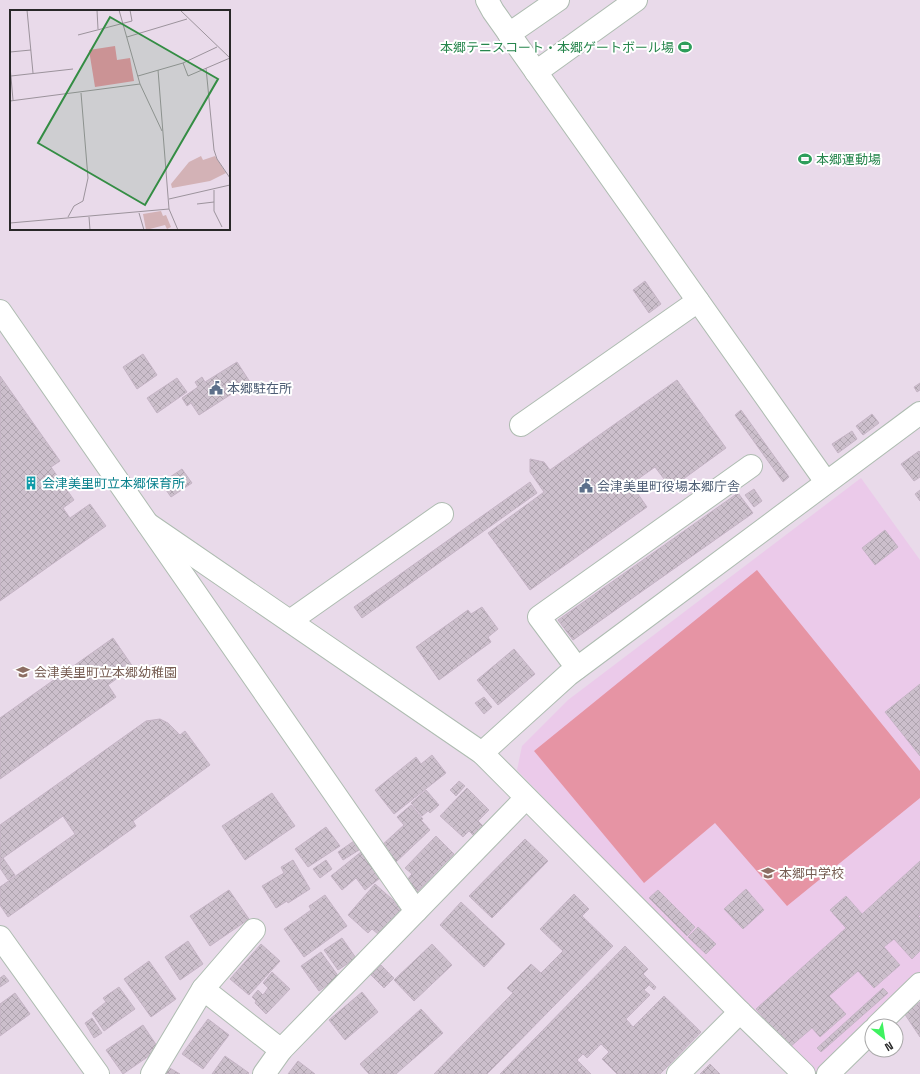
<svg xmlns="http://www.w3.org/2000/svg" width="920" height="1074" viewBox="0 0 920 1074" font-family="'Space Grotesk','Noto Sans JP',sans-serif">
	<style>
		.education { fill: #ebcaea }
		.pitch { fill: #e694a4 }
		.building { fill: url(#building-cross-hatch); stroke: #c5b4c5 }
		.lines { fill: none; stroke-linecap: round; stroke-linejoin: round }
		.minor-casing { stroke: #aebcb1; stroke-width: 24 }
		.minor { stroke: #fff; stroke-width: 22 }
		.labels { text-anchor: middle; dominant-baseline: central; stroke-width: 4; stroke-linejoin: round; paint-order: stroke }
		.leisure-label { font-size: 13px; fill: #27864d; stroke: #fff; text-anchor: end }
		.service-label { font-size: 13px; fill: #4e5e75; stroke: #fff; text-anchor: start }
		.culture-label { font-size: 13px; fill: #0d838f; stroke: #fff; text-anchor: start }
		.education-label { font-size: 13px; fill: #785e54; stroke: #fff; text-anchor: start }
		.inset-road { fill: none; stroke: #9c939c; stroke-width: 1 }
		.view { fill: #348d44; fill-opacity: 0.15; stroke: #348d44; stroke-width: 2 }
		.inset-edge { fill: none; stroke: #282828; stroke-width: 2 }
	</style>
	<defs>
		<pattern id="building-cross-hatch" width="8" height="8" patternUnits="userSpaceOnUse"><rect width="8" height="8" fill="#ccbfcc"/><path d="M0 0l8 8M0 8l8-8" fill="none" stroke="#afa4af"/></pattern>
	</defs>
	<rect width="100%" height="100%" fill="#e9daea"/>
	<path class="education" d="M 861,478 L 920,560 L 920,977 L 819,1074 L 811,1074 L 517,770 L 522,746 L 568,700 Z"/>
	<path class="pitch" d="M 757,570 L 920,771 L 920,798 L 787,906 L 715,823 L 644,883 L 534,751 Z"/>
	<g class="building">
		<path d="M 645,281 L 661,304 L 649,313 L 633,290 Z"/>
		<path d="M 143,354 L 157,375 L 137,389 L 123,367 Z"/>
		<path d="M 237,362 L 250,382 L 199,415 L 191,403 L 187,406 L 182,398 L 198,387 L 195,382 L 202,377 L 205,382 Z"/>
		<path d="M 0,376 L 60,461 L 51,467 L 74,500 L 63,508 L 70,518 L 90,504 L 106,526 L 0,601 Z"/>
		<path d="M 177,378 L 187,392 L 157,413 L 147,398 Z"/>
		<path d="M 677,380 L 726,448 L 671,488 L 655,467 L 631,484 L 647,507 L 530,590 L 488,533 L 544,492 L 530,472 L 530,459 L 544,462 L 550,470 Z"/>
		<path d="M 920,383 L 920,390 L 917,392 L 914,387 Z"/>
		<path d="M 741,410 L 789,477 L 783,482 L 735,415 Z"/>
		<path d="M 872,414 L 879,423 L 863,435 L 856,426 Z"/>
		<path d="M 852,431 L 857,439 L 838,453 L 832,444 Z"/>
		<path d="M 919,451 L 920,452 L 920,477 L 914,481 L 901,464 Z"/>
		<path d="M 182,469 L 192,483 L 171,497 L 161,483 Z"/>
		<path d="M 530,482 L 537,493 L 362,618 L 354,607 Z"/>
		<path d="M 754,489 L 762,501 L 754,507 L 745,495 Z"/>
		<path d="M 920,490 L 920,501 L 915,494 Z"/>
		<path d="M 738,493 L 753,513 L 573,640 L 558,620 Z"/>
		<path d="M 885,530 L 898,547 L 875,565 L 862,548 Z"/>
		<path d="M 482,607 L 498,629 L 488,637 L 491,642 L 439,680 L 416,647 L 468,610 L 471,614 Z"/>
		<path d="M 113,638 L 133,667 L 108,685 L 116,697 L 0,779 L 0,718 Z"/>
		<path d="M 514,649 L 535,674 L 498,705 L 477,680 Z"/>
		<path d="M 920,684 L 920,756 L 885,712 Z"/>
		<path d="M 484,697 L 492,707 L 484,714 L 475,703 Z"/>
		<path d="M 160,719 L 168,723 L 180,735 L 185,731 L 210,765 L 133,821 L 136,826 L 8,917 L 0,905 L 0,887 L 75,834 L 63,816 L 0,860 L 0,825 L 146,721 Z"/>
		<path d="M 432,755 L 446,773 L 394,814 L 375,790 L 416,757 L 421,764 Z"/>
		<path d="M 459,781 L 465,786 L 456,796 L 450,790 Z"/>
		<path d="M 467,788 L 489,810 L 478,821 L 483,826 L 474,836 L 469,831 L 463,837 L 440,816 Z"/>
		<path d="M 426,790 L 439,805 L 430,813 L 428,811 L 422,816 L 411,803 Z"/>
		<path d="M 272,793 L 295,826 L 245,860 L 222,826 Z"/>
		<path d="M 411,805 L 423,819 L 421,820 L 430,830 L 396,862 L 381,846 L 404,825 L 397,817 Z"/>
		<path d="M 326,827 L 340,846 L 308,867 L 295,849 Z"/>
		<path d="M 436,836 L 454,854 L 417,892 L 406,881 L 412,874 L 405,868 Z"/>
		<path d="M 525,839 L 548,861 L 492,918 L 469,896 Z"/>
		<path d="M 354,841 L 359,850 L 343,860 L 338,852 Z"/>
		<path d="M 361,852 L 380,878 L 365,890 L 356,878 L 342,890 L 331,876 Z"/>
		<path d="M 3,858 L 15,875 L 8,880 L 0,868 L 0,861 Z"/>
		<path d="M 293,860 L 310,889 L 288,903 L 287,901 L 276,908 L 262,886 L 284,873 L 281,867 Z"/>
		<path d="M 326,860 L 332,869 L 320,878 L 313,869 Z"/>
		<path d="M 920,861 L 920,915 L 918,916 L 920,918 L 920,951 L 912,959 L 894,939 L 884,947 L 900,965 L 874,988 L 858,971 L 829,996 L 846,1014 L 820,1037 L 812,1028 L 790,1047 L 756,1009 L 846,928 L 830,910 L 846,896 L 862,914 Z"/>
		<path d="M 375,884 L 402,908 L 378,934 L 372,929 L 368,933 L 348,915 Z"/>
		<path d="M 746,889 L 764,910 L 743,929 L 724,909 Z"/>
		<path d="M 229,890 L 249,919 L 210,946 L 190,916 Z"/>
		<path d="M 658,890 L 695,927 L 687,936 L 649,898 Z"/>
		<path d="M 574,894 L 589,909 L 582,916 L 613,946 L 487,1074 L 434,1074 L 513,993 L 507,988 L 531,964 L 541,973 L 563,951 L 540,929 Z"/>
		<path d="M 325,895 L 347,926 L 304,957 L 284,929 L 311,910 L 309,906 Z"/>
		<path d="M 461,902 L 505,944 L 484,967 L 440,925 Z"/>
		<path d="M 698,927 L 716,944 L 706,954 L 688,937 Z"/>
		<path d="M 342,938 L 356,958 L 338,970 L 324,950 Z"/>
		<path d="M 188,941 L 203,964 L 180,980 L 165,957 Z"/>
		<path d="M 261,944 L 280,961 L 249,995 L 230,979 Z"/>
		<path d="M 432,944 L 452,965 L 414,1001 L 394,980 Z"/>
		<path d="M 625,946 L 648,969 L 643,974 L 656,987 L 654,990 L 649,985 L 644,990 L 650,995 L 626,1019 L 633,1027 L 664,996 L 701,1032 L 660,1074 L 617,1074 L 602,1059 L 609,1052 L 601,1044 L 587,1058 L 583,1054 L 577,1060 L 591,1074 L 500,1074 Z"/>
		<path d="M 321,952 L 339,977 L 319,991 L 301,966 Z"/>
		<path d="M 149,961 L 176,999 L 151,1017 L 124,979 Z"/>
		<path d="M 381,965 L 394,978 L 384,988 L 371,975 Z"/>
		<path d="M 272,972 L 290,989 L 266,1014 L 255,1003 L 256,1001 L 252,997 L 258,990 L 263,995 L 268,988 L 263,983 Z"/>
		<path d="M 4,975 L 9,981 L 0,987 L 0,978 Z"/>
		<path d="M 119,987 L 135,1009 L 104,1031 L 92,1013 L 106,1002 L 103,998 Z"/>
		<path d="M 883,988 L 888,993 L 821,1052 L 817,1048 Z"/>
		<path d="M 362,992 L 378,1012 L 345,1040 L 329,1020 Z"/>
		<path d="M 15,993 L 30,1014 L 0,1036 L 0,1004 Z"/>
		<path d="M 920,1002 L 920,1037 L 904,1013 Z"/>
		<path d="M 421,1009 L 443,1033 L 396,1074 L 369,1074 L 360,1064 Z"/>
		<path d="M 92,1018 L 102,1033 L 94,1038 L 85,1023 Z"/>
		<path d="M 208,1019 L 229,1035 L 203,1069 L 182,1054 Z"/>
		<path d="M 143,1025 L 159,1049 L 123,1074 L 106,1050 Z"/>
		<path d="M 225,1056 L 249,1073 L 248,1074 L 212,1074 Z"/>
		<path d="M 298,1061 L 315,1074 L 288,1074 Z"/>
		<path d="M 710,1064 L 720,1074 L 700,1074 Z"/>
		<path d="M 168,1067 L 180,1074 L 164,1074 Z"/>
	</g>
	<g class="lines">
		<g class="minor-casing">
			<g id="minor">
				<path d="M 487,0 L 493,11 L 826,482"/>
				<path d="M 509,34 L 558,0"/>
				<path d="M 536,72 L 636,0"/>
				<path d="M 0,311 L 416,911"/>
				<path d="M 521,425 L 698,301"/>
				<path d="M 148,524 L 482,753 L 740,1012 L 804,1074"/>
				<path d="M 290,621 L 442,514"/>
				<path d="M 577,668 L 539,617 L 751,466"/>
				<path d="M 482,753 L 568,675 L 920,413"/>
				<path d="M 0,937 L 98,1074"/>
				<path d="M 203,989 L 254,930"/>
				<path d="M 877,1026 L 920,984"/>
				<path d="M 152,1074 L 203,989 L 281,1050 L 526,798"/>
				<path d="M 264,1074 L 281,1050"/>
				<path d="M 678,1074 L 740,1012"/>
				<path d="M 828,1074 L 872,1031"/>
			</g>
		</g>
		<use href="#minor" class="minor"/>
	</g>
	<defs>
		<g id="stadium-bare" transform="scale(1.08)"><path d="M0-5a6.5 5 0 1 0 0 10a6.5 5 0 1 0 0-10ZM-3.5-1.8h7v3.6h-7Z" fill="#2e9e5b" stroke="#fff" stroke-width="2.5" paint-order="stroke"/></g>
		<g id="civic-bare" transform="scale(1.08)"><path d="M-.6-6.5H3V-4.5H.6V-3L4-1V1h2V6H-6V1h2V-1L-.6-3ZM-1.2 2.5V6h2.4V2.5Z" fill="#5c6f8a" stroke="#fff" stroke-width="2.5" paint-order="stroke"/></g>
		<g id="building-bare" transform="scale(1.08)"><path d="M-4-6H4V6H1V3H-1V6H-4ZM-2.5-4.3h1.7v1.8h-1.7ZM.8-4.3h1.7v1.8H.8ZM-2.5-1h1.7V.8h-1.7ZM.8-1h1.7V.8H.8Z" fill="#0f9aa8" stroke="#fff" stroke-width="2.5" paint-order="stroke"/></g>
		<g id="school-bare" transform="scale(1.08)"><path d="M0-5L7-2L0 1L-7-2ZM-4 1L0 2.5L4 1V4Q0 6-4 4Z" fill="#8d6e63" stroke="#fff" stroke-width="2.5" paint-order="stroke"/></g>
	</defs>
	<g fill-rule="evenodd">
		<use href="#stadium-bare" x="685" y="47"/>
		<use href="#stadium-bare" x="805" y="159"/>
		<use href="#civic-bare" x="216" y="388"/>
		<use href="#building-bare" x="31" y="483"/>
		<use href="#civic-bare" x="586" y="486"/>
		<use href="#school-bare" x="23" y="672"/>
		<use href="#school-bare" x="768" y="873"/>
	</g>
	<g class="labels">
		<g class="leisure-label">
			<text x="674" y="47">本郷テニスコート・本郷ゲートボール場</text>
			<text x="816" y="159" text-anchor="start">本郷運動場</text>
		</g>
		<g class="service-label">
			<text x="227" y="388">本郷駐在所</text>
			<text x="597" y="486">会津美里町役場本郷庁舎</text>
		</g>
		<g class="culture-label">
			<text x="42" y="483">会津美里町立本郷保育所</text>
		</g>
		<g class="education-label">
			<text x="34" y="672">会津美里町立本郷幼稚園</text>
			<text x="779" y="873">本郷中学校</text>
		</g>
	</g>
	<g transform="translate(10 10)">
		<rect width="220" height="220" fill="#e9daea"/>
		<path d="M 191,146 L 193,150 L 205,146 L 216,163 L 200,171 L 162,178 L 161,174 L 179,152 ZM 151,201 L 153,206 L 156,205 L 161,217 L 157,219 L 155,215 L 136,220 L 133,204 Z" fill="#d3b2b6"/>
		<path d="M 105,36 L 107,50 L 120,48 L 124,71 L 85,77 L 79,40 Z" fill="#e694a4"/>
		<path class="inset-road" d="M 17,0 L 23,63M 87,0 L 88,19M 109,0 L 130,74 L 152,121M 170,0 L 220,48M 68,25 L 122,11 L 120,0M 117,27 L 177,9M 0,42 L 21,40M 173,53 L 207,37M 0,56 L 3,90M 196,58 L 204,140 L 207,149 L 220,168M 148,60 L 159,199 L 168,220M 1,66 L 63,59M 128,66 L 173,53 L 178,66 L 220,48M 0,91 L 130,74M 204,180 L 204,201 L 212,217M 159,189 L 220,175M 187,194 L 204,192M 129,203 L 134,220M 58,207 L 64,196 L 73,191 L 78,168 L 71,83M 79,207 L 80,220M 0,213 L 159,199"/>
		<path class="view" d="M 100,7 L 208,69 L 135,195 L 28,133 Z"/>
		<rect width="220" height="220" class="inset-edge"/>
	</g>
	<g transform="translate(884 1038) rotate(150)"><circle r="19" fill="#ffffff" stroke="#a9a9a9"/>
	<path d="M0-3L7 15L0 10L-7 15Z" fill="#3ff260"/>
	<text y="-6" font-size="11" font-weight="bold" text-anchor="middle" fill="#282828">N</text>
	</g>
</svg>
